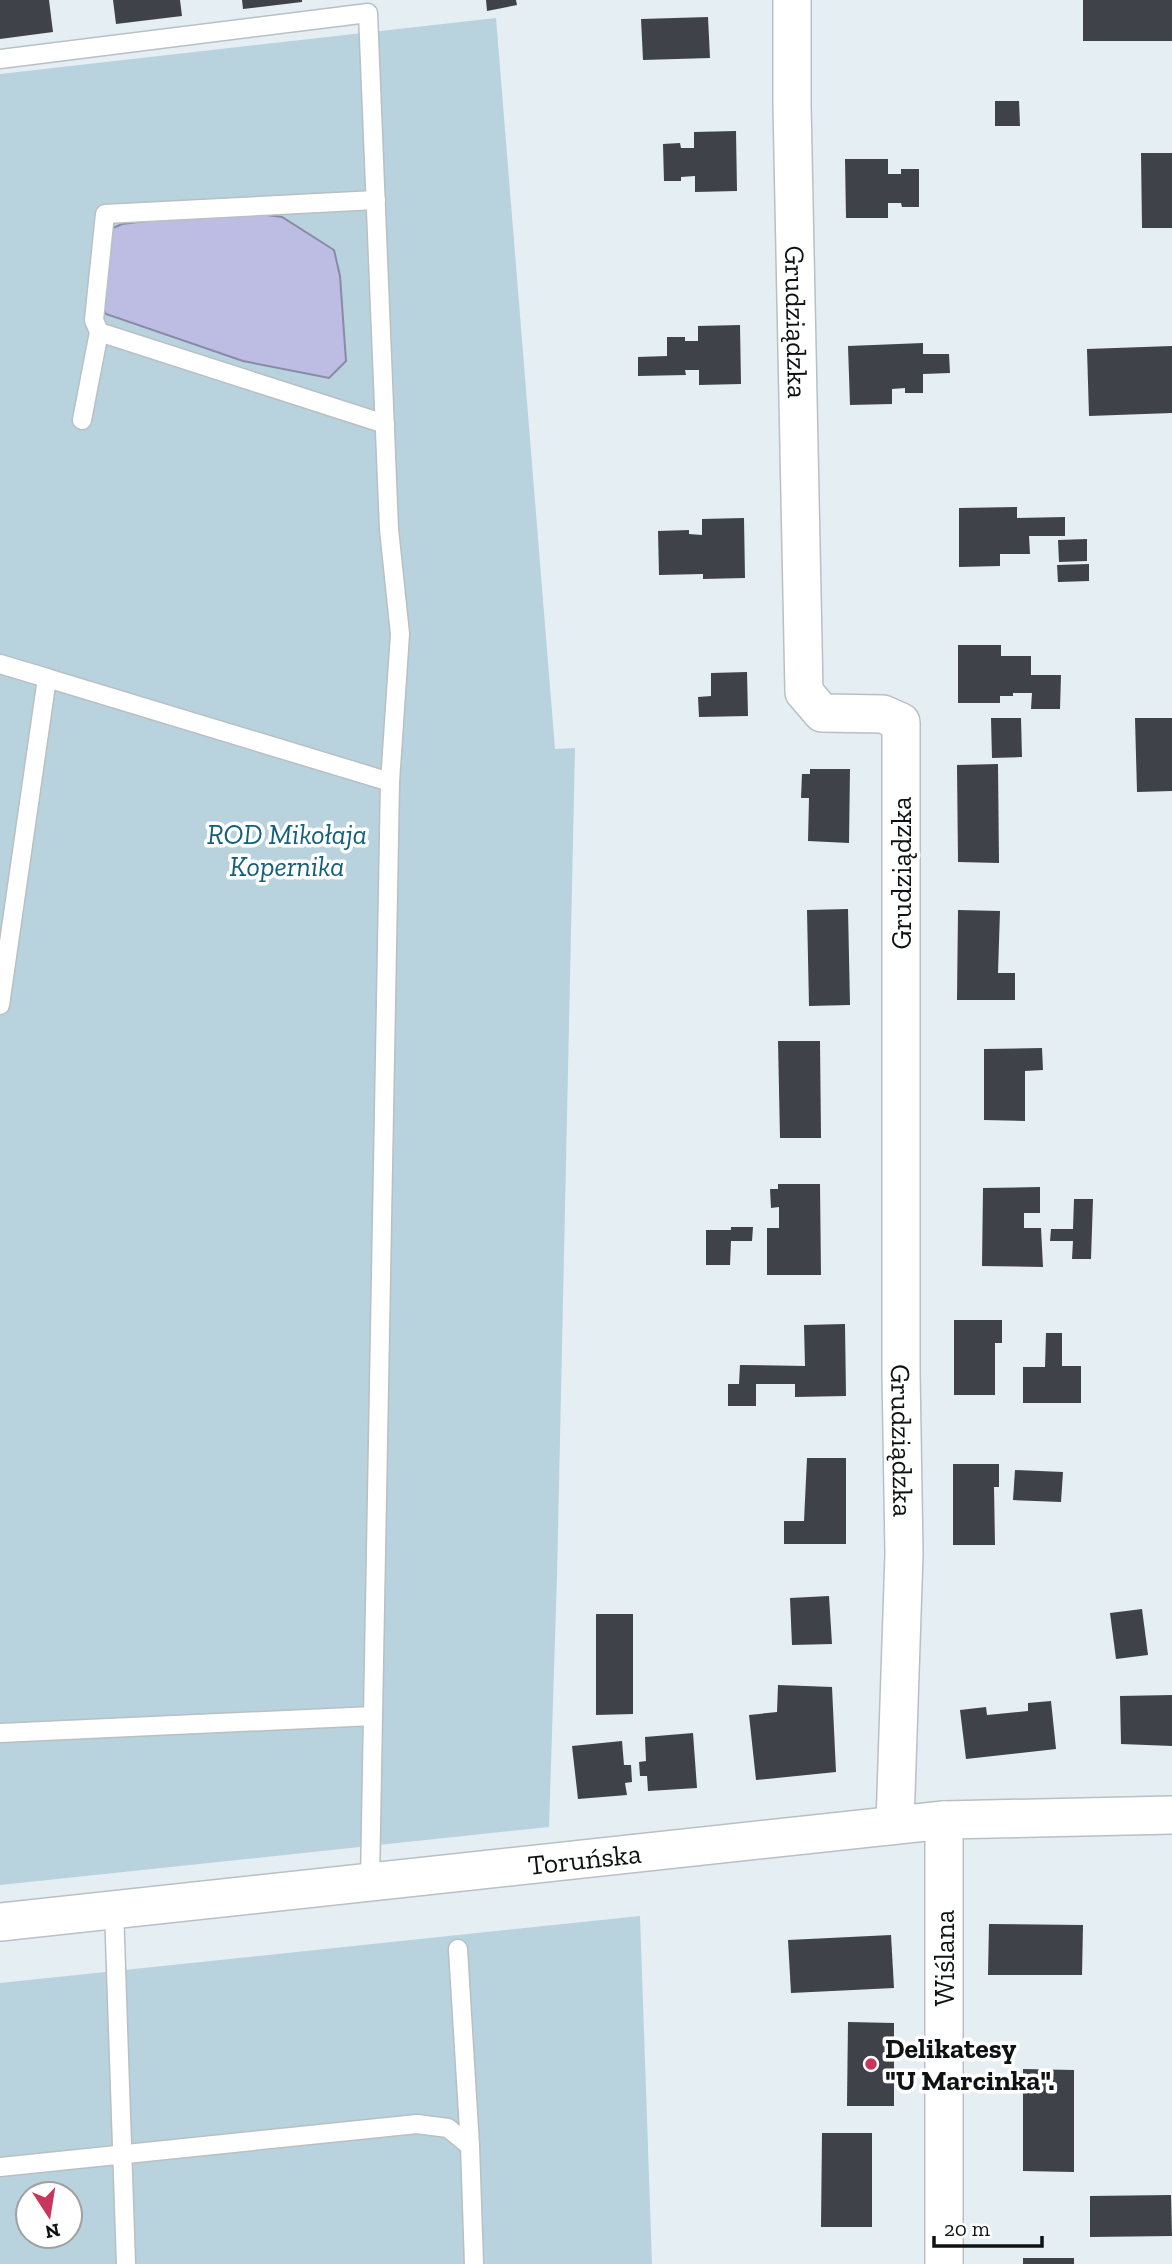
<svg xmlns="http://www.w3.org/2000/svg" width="1172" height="2264" viewBox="0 0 1172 2264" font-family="'Zilla Slab',serif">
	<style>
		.green { fill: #b8d2de; fill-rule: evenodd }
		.water { fill: #bdbde3; stroke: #898aa5; stroke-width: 2 }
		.building { fill: #3f4349 }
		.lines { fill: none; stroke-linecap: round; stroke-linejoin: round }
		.lane-casing { stroke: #b8c0c3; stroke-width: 21 }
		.street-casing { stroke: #b8c0c3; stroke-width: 40 }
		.lane { stroke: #fff; stroke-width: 18 }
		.street { stroke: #fff; stroke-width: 37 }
		.poi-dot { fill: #c6375b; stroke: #fff; stroke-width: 2.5 }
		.labels { text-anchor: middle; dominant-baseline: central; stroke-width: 7; stroke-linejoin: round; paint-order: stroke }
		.street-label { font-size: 28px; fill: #0f1213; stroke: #fff }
		.park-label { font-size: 28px; font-style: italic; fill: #11607c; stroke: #fff }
		.poi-label { font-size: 28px; font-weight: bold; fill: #0f1213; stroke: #fff; text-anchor: start }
	</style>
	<rect width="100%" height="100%" fill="#e5eef2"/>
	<g class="green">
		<path d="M 496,18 L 555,749 L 575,748 L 557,1576 L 549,1827 L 0,1885 L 0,74 Z"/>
		<path d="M 640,1916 L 652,2264 L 0,2264 L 0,1983 ZM 28,2194 L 70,2194 L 70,2236 L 28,2236 Z"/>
	</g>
	<path class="water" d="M 231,210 L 282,217 L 334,250 L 340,276 L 346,361 L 329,378 L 243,361 L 106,314 L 97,300 L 102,233 L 122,224 Z"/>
	<g class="building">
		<path d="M 0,0 L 49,0 L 53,32 L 0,39 Z"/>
		<path d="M 113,0 L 180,0 L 182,16 L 116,24 Z"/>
		<path d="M 242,0 L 302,0 L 302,2 L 243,9 Z"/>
		<path d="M 486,0 L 516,0 L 517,5 L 487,11 Z"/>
		<rect x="1083" y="0" width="89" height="41"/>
		<path d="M 708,17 L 710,58 L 643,60 L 641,19 Z"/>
		<path d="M 995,101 L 1019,101 L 1020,126 L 995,126 Z"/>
		<path d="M 736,131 L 737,191 L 695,192 L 695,176 L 681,177 L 681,181 L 664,181 L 663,144 L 680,143 L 681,148 L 694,148 L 694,132 Z"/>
		<path d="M 1141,153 L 1172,153 L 1172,228 L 1142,228 Z"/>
		<path d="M 845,159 L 888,159 L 888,174 L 901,174 L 901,169 L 919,169 L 919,207 L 902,207 L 901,203 L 888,203 L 888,218 L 846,218 Z"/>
		<path d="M 740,325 L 741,384 L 699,385 L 699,370 L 685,370 L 686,375 L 638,376 L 638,357 L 667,356 L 667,337 L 685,337 L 685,341 L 698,341 L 698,326 Z"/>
		<path d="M 923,343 L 923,354 L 949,354 L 950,373 L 923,374 L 923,393 L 905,393 L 905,388 L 892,389 L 892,404 L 850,405 L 848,346 Z"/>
		<path d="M 1172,346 L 1172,413 L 1089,416 L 1087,349 Z"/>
		<path d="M 1017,507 L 1017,518 L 1065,517 L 1065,536 L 1029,536 L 1030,554 L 1000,554 L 1000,566 L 959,567 L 959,508 Z"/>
		<path d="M 744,518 L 745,578 L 703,579 L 703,574 L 659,575 L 658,531 L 689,530 L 689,534 L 702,535 L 702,519 Z"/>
		<path d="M 1087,539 L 1087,561 L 1059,562 L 1058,540 Z"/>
		<path d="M 1089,564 L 1089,581 L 1058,582 L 1057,565 Z"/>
		<path d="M 958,645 L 1001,645 L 1001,656 L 1031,656 L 1031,675 L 1061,675 L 1060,709 L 1031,709 L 1032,693 L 1013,693 L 1013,696 L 1000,696 L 1000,703 L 958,703 Z"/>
		<path d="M 747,672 L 748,716 L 699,717 L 698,697 L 711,696 L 711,673 Z"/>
		<path d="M 991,718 L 1021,718 L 1022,757 L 992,758 Z"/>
		<path d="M 1135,718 L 1172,718 L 1172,791 L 1137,792 Z"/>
		<path d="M 998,764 L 999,863 L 958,862 L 957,765 Z"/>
		<path d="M 810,769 L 850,769 L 849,843 L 808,841 L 809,798 L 801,798 L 802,774 L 810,774 Z"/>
		<path d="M 848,909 L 850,1005 L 809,1006 L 807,910 Z"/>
		<path d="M 958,910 L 1000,911 L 998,973 L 1015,973 L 1015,1000 L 957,1000 Z"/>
		<path d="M 778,1041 L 820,1041 L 821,1138 L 780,1138 Z"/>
		<path d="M 1042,1048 L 1043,1070 L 1025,1071 L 1025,1121 L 984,1120 L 984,1049 Z"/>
		<path d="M 778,1184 L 820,1184 L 821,1275 L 767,1275 L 767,1228 L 779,1228 L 779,1207 L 771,1208 L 770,1189 L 778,1189 Z"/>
		<path d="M 1040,1187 L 1040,1213 L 1024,1213 L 1024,1228 L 1041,1228 L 1043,1267 L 982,1266 L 983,1188 Z"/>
		<path d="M 1074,1199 L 1093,1199 L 1091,1259 L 1072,1259 L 1073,1241 L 1050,1241 L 1051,1229 L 1073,1229 Z"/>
		<path d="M 731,1227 L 753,1227 L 752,1241 L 731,1241 L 730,1265 L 706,1265 L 706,1230 L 731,1230 Z"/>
		<path d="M 954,1320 L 1002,1320 L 1002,1343 L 995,1343 L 995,1395 L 954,1395 Z"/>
		<path d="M 845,1324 L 846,1396 L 795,1397 L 795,1384 L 756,1384 L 756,1406 L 728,1406 L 728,1384 L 739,1384 L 740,1365 L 805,1366 L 804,1325 Z"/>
		<path d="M 1046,1333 L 1062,1333 L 1062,1366 L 1081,1366 L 1081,1403 L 1023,1403 L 1023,1367 L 1045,1367 Z"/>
		<path d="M 807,1458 L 846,1458 L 846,1544 L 784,1544 L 784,1521 L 804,1521 Z"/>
		<path d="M 953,1464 L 999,1464 L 999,1487 L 994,1487 L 995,1545 L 953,1545 Z"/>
		<path d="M 1015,1470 L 1063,1472 L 1061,1502 L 1013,1500 Z"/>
		<path d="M 829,1596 L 832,1644 L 792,1645 L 790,1598 Z"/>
		<path d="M 1142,1609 L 1148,1655 L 1116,1659 L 1110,1613 Z"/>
		<path d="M 596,1614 L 633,1614 L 633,1714 L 596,1715 Z"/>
		<path d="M 778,1685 L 832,1687 L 836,1772 L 756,1780 L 749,1715 L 777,1712 Z"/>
		<path d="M 1172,1695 L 1172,1746 L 1121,1744 L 1120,1696 Z"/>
		<path d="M 1051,1701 L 1056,1749 L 966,1759 L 960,1710 L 986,1707 L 987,1715 L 1028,1711 L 1028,1703 Z"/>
		<path d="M 693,1733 L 697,1788 L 648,1791 L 647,1776 L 640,1776 L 639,1762 L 646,1761 L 645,1737 Z"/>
		<path d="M 622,1741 L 624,1765 L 631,1765 L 632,1782 L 625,1783 L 627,1795 L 578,1799 L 572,1746 Z"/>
		<path d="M 989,1924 L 1083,1925 L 1082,1975 L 988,1975 Z"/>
		<path d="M 891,1935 L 894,1988 L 791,1993 L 788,1940 Z"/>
		<path d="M 848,2022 L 894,2023 L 894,2106 L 847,2106 Z"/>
		<path d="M 1023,2069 L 1074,2070 L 1074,2172 L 1023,2171 Z"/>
		<path d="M 822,2133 L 872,2133 L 872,2227 L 821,2227 Z"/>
		<path d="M 1171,2195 L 1172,2236 L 1090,2237 L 1090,2196 Z"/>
		<rect x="1023" y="2258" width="51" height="6"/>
	</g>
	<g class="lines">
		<g class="lane-casing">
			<g id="lane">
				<path d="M 0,59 L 368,13 L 389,529 L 400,634 L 390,782 L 370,1881"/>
				<path d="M 99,332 L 385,424"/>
				<path d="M 82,420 L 99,332 L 94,320 L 105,214 L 376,200"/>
				<path d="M 0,664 L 47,678"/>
				<path d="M 0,1005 L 47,678 L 390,782"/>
				<path d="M 0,1733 L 373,1716"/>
				<path d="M 114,1909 L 126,2264"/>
				<path d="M 458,1949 L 470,2146 L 474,2264"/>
				<path d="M 0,2167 L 417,2124 L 448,2128 L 470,2146"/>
			</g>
		</g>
		<g class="street-casing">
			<g id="street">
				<path id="s1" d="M 792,0 L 792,105 L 804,692 L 822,713 L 883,714 L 901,722 L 901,1372 L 904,1554 L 895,1824"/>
				<path d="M 944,1820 L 944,2264"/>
				<path id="s2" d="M 0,1922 L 944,1820 L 1172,1815"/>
			</g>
		</g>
		<use href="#lane" class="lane"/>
		<use href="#street" class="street"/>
	</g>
	<circle class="poi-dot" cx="871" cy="2064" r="7"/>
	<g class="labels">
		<g class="street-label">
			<text stroke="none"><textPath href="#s1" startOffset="322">Grudziądzka</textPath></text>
			<text transform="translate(901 873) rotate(-90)">Grudziądzka</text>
			<text stroke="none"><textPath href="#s1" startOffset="1519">Grudziądzka</textPath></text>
			<text stroke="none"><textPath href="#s2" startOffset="588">Toruńska</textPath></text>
			<text transform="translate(944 1958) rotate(-90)">Wiślana</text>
		</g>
		<g class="park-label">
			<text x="287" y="834">ROD Mikołaja<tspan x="287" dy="32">Kopernika</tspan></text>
		</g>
		<g class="poi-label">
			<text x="885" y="2048">Delikatesy<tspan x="885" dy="32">"U Marcinka".</tspan></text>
		</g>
	</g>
	<g transform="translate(49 2215) rotate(168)"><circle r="33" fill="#ffffff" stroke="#9fa0a1" stroke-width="2"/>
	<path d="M0-5L12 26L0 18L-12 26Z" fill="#c6375b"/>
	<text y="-10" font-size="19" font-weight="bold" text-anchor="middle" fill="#0f1213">N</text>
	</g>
	<path d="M934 2236v10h108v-10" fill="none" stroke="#0f1213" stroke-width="3.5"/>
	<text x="944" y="2236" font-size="21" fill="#0f1213" stroke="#ffffff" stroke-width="5" paint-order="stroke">20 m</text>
</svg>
